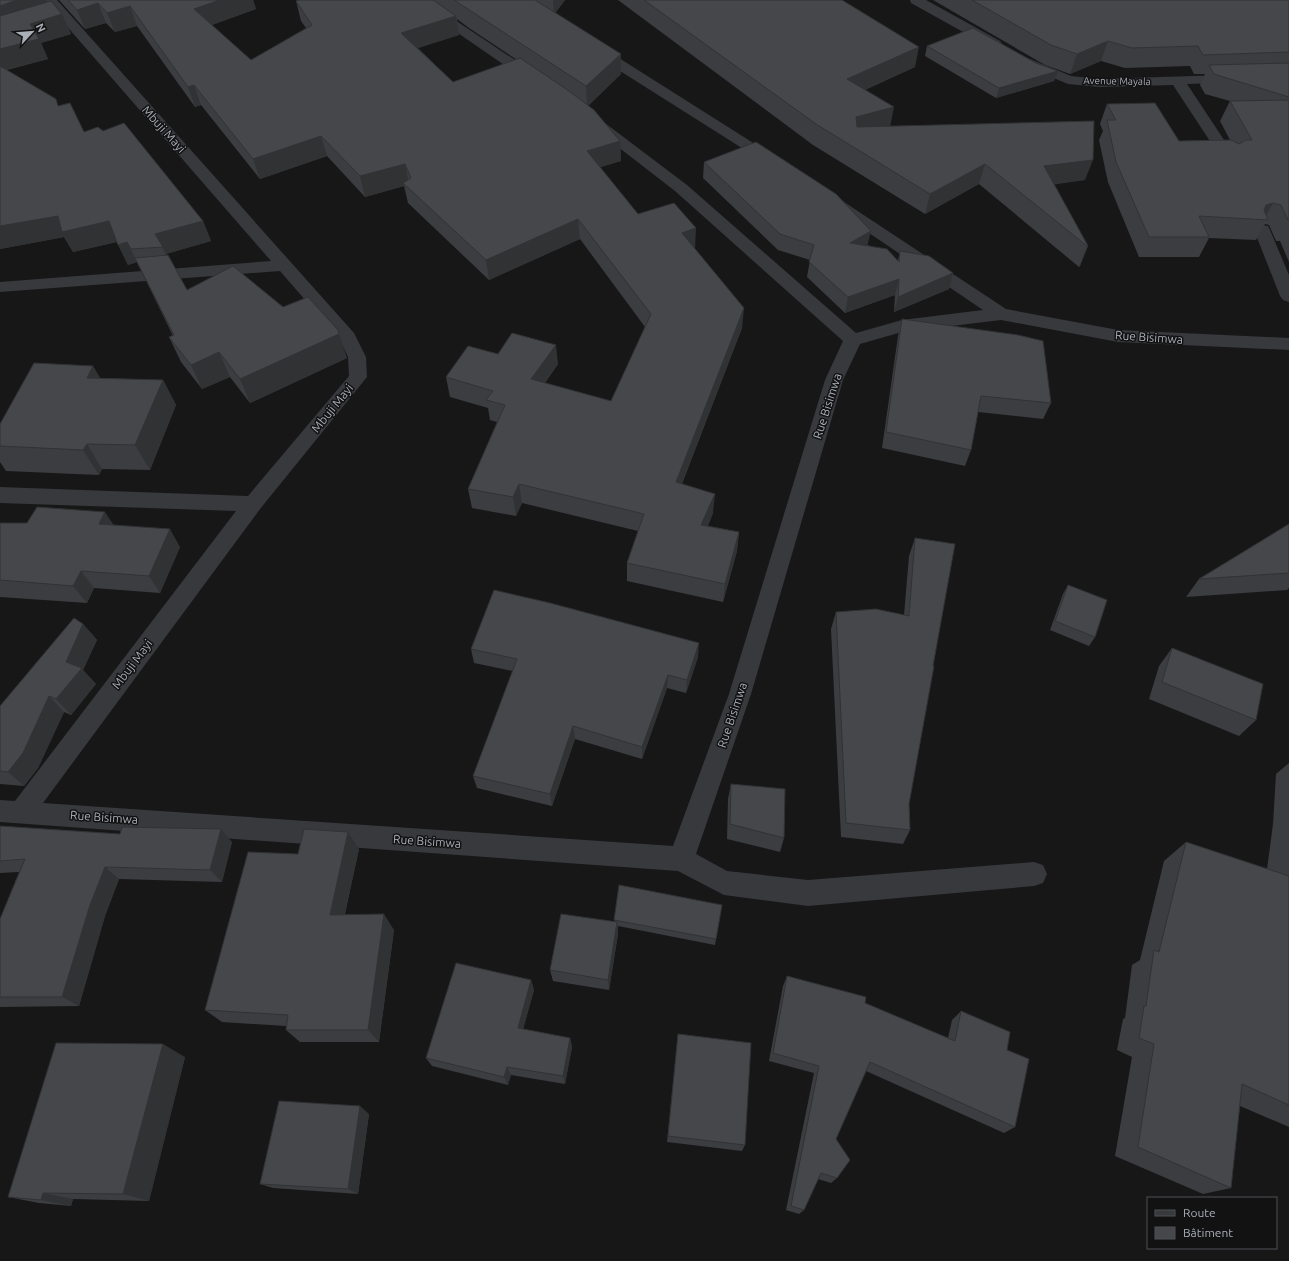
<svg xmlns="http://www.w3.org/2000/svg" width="1289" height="1261" viewBox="0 0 1289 1261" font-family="Ubuntu,sans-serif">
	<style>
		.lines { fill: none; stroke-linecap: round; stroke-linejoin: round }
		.minor { fill: #38393d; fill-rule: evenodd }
		.wall { fill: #3c3d40; fill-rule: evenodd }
		.shaded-wall { fill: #313234 }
		.building { fill: #46474b; stroke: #313234 }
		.labels { text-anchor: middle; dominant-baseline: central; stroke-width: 3; stroke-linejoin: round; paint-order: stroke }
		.far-street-label { font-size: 10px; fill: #aaaeb7; stroke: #121213 }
		.street-label { font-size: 12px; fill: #aaaeb7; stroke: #121213 }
	</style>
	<rect width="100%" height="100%" fill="#171718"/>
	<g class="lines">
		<g class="minor">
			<path d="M 44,0 L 57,0 L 354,333 L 366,357 L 367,377 L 260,509 L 43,803 L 673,846 L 729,694 L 825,380 L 843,341 L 675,191 L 591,126 L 589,123 L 591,120 L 596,119 L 601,120 L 687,185 L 856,333 L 902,320 L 983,310 L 829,206 L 827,203 L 829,200 L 835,198 L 841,200 L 1006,309 L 1118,330 L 1289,338 L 1289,350 L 1118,342 L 1001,320 L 902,332 L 860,344 L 843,380 L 751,694 L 696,854 L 727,871 L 808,880 L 1034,862 L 1043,865 L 1047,874 L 1043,883 L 1034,886 L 808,906 L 724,895 L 678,871 L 0,822 L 0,800 L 15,801 L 236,511 L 0,503 L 0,487 L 248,496 L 349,376 L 348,357 L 340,340 L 280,271 L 0,292 L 0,282 L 271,261 Z"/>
			<path d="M 410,0 L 425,0 L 539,76 L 541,79 L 539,82 L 534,83 L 529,82 Z"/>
			<path d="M 910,0 L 926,0 L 1000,41 L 1002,44 L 1000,47 L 990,47 L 911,3 Z"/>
			<path d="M 595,45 L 600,46 L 777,158 L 780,161 L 777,164 L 772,166 L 767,164 L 590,52 L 588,49 L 590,46 Z"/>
			<path d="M 1030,59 L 1071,76 L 1099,79 L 1289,73 L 1289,81 L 1187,84 L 1236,158 L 1233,161 L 1228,163 L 1223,161 L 1173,85 L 1099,87 L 1068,84 L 1025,66 L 1023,63 L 1025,60 Z"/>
			<path d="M 1262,225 L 1268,226 L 1270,230 L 1289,275 L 1289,302 L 1283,300 L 1280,296 L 1254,230 L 1256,226 Z"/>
		</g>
	</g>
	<g class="wall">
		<path d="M 0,0 L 46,0 L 47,2 L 62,14 L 71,34 L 41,43 L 48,59 L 7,70 L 59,106 L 84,132 L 203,221 L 211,241 L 166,254 L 187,290 L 283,307 L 347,358 L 250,403 L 230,377 L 202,389 L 181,362 L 169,337 L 173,336 L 137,262 L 128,265 L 117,242 L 73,252 L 64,237 L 0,249 Z"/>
		<path d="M 59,0 L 253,0 L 256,9 L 212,25 L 251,60 L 306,28 L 301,21 L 296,1 L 299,0 L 565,0 L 555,13 L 621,54 L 621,74 L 588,106 L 620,141 L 621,161 L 600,167 L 638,214 L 695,249 L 742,328 L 682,484 L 713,513 L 708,526 L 739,532 L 737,551 L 723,602 L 627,581 L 627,563 L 638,531 L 522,503 L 516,516 L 472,508 L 468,489 L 497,422 L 490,420 L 488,408 L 450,397 L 446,377 L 498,354 L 558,364 L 545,383 L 611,401 L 645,327 L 580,239 L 489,280 L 408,203 L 404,186 L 365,197 L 327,156 L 260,179 L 201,105 L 195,107 L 137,26 L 115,32 L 106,23 L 85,29 ZM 457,19 L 469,28 L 517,60 L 453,82 L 418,48 L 459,35 Z"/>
		<path d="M 618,0 L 842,0 L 915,67 L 865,90 L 890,126 L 1085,180 L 1054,184 L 1088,246 L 1080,266 L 1079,267 L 979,184 L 925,214 L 813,145 Z"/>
		<path d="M 933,0 L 1289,0 L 1289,262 L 1280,241 L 1276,241 L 1269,225 L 1265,224 L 1256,240 L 1209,238 L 1199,257 L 1139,257 L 1108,182 L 1099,140 L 1103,131 L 1100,124 L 1107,104 L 1179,141 L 1230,140 L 1220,121 L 1230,101 L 1205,94 L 1200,85 L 1205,74 L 1194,74 L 1190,66 L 1125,68 L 1101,61 L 1070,74 L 1045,65 Z"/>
		<path d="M 927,46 L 1036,63 L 1058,71 L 1054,81 L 996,98 L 925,56 Z"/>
		<path d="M 704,162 L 898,260 L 900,251 L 953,273 L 949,289 L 894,312 L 895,295 L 845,313 L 807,277 L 810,260 L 778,250 L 703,178 Z"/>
		<path d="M 902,319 L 1051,403 L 1043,419 L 978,412 L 971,450 L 965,466 L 882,448 L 898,336 Z"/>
		<path d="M 93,366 L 100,378 L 163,380 L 176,405 L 150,470 L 102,469 L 99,475 L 6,471 L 0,462 L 0,424 Z"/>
		<path d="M 0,523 L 114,525 L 180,547 L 160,593 L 94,588 L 87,603 L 0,597 Z"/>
		<path d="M 1289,524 L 1289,588 L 1287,590 L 1186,597 L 1199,579 Z"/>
		<path d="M 915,538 L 933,666 L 909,804 L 910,830 L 903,844 L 841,837 L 831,629 L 836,612 L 904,615 L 909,556 Z"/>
		<path d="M 1068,585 L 1095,637 L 1089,646 L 1050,630 L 1063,594 Z"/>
		<path d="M 83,624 L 97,640 L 83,670 L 96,684 L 71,715 L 64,712 L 38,768 L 24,786 L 0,784 L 0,706 Z"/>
		<path d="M 1172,648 L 1256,720 L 1239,736 L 1149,699 L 1159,666 Z"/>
		<path d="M 471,649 L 698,657 L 686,693 L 667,688 L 642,759 L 575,739 L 552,806 L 477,788 L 473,776 L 513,671 L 474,663 Z"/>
		<path d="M 1289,763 L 1289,1127 L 1240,1106 L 1231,1188 L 1203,1194 L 1115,1156 L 1132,1057 L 1117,1050 L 1123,1019 L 1125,1018 L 1132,965 L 1140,960 L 1164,861 L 1186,842 L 1267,869 L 1273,824 L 1276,774 Z"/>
		<path d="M 731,784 L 784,838 L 780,852 L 727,839 L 728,799 Z"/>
		<path d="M 0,826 L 232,842 L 222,882 L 119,879 L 105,916 L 79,1006 L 0,1007 L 0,919 L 19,872 L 0,873 Z"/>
		<path d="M 359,849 L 345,914 L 394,930 L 379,1042 L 300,1042 L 286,1030 L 286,1026 L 222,1022 L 205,1010 L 298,854 Z"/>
		<path d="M 722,905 L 715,945 L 618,926 L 618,934 L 609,990 L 553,981 L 550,970 L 615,921 L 614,920 Z"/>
		<path d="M 787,976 L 865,1003 L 948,1038 L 952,1020 L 961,1011 L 1007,1050 L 1015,1127 L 1004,1133 L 866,1071 L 836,1139 L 837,1178 L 831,1183 L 818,1179 L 804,1210 L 799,1214 L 786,1210 L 814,1073 L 769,1061 L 783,986 Z"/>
		<path d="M 531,980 L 534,990 L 523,1029 L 570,1038 L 572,1047 L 565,1084 L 511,1075 L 508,1085 L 432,1066 L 426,1058 Z"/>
		<path d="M 678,1034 L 745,1145 L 742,1151 L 667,1142 Z"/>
		<path d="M 185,1057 L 149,1201 L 73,1199 L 71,1206 L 39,1203 L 8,1197 Z"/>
		<path d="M 369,1114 L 358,1194 L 273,1188 L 260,1184 Z"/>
	</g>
	<g class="shaded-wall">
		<path d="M 17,0 L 46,0 L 51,11 L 0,28 L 0,6 Z"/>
		<path d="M 220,0 L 253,0 L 256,9 L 201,29 L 194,9 Z"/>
		<path d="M 553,0 L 565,0 L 554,15 Z"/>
		<path d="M 98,3 L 106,23 L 85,29 L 77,10 Z"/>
		<path d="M 130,6 L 137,26 L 115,32 L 107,13 Z"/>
		<path d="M 62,14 L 71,34 L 41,43 L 48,59 L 0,71 L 0,49 L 30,24 Z"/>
		<path d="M 456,16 L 459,35 L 405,52 L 401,33 Z"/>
		<path d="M 1108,41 L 1101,61 L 1070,74 L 1077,54 Z"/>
		<path d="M 919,47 L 915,67 L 844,99 L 847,79 Z"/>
		<path d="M 621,54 L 621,74 L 587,106 L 586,86 Z"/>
		<path d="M 1058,71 L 1054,81 L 996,98 L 999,88 Z"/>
		<path d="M 194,85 L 201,105 L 195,107 L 188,87 Z"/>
		<path d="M 894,107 L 890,127 L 852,137 L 856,117 Z"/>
		<path d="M 321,136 L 327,156 L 260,179 L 253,159 Z"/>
		<path d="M 620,141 L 621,161 L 588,171 L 587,151 Z"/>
		<path d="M 1093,160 L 1085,180 L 1037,187 L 1044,166 Z"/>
		<path d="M 405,164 L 409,184 L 403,183 L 404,186 L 365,197 L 360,176 Z"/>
		<path d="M 985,164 L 979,184 L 925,214 L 930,194 Z"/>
		<path d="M 1273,203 L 1264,219 L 1258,219 L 1266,205 Z"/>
		<path d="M 58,216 L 109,221 L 119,241 L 73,252 L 64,237 L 0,249 L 0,226 Z"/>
		<path d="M 578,219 L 580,239 L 489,280 L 486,260 Z"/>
		<path d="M 203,221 L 211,241 L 166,254 L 155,234 Z"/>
		<path d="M 696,228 L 695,249 L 682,233 Z"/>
		<path d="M 871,231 L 867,247 L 850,243 Z"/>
		<path d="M 127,242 L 137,262 L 128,265 L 118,245 Z"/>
		<path d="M 1087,246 L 1088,246 L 1080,266 L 1079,267 Z"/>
		<path d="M 953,273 L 949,289 L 894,312 L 898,297 Z"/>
		<path d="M 899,279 L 895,295 L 845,313 L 848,297 Z"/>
		<path d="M 744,308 L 742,328 L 675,501 L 676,482 Z"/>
		<path d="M 339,334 L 347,358 L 250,403 L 240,379 Z"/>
		<path d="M 556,345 L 558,364 L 534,399 L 531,379 Z"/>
		<path d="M 219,352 L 230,377 L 202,389 L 191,365 Z"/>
		<path d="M 93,366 L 108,392 L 87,378 Z"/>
		<path d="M 163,380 L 176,405 L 150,470 L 135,445 Z"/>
		<path d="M 87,444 L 102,469 L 99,475 L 83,450 Z"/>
		<path d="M 519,484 L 522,503 L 516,516 L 513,497 Z"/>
		<path d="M 715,494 L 713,513 L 700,543 L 701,525 Z"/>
		<path d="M 105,512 L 117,530 L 99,524 Z"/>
		<path d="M 170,529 L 180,547 L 160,593 L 149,576 Z"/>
		<path d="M 739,532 L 737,551 L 723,602 L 725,584 Z"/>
		<path d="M 81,571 L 94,588 L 87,603 L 73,586 Z"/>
		<path d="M 83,624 L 97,640 L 83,670 L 96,684 L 71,715 L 56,699 L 66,662 Z"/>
		<path d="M 699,643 L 698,657 L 686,693 L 687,680 Z"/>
		<path d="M 668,675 L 667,688 L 642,759 L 642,747 Z"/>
		<path d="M 49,696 L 64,712 L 38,768 L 24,786 L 8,772 Z"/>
		<path d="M 573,726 L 575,739 L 552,806 L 550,794 Z"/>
		<path d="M 221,829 L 232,842 L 222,882 L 210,870 Z"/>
		<path d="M 348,832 L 359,849 L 341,930 L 330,915 Z"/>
		<path d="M 105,867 L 119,879 L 105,916 L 79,1006 L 62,997 L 90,905 Z"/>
		<path d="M 384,914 L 394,930 L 379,1042 L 368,1030 Z"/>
		<path d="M 617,922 L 618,934 L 609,990 L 608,980 Z"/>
		<path d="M 531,980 L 534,990 L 521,1037 L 518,1028 Z"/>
		<path d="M 570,1038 L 572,1047 L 565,1084 L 563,1076 Z"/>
		<path d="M 163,1044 L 185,1057 L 149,1201 L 123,1194 Z"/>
		<path d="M 507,1067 L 511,1075 L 508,1085 L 504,1077 Z"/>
		<path d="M 360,1106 L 369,1114 L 358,1194 L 348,1189 Z"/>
		<path d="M 43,1193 L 73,1199 L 71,1206 L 41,1200 Z"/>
	</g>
	<g class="building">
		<path d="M 0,0 L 17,0 L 0,6 Z"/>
		<path d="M 68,0 L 220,0 L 194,9 L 251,60 L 312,25 L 296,1 L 299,0 L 433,0 L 456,16 L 401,33 L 453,82 L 520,58 L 569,91 L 594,110 L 620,141 L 587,151 L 638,214 L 674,203 L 696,228 L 682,233 L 744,308 L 676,482 L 715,494 L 701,525 L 739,532 L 725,584 L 627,563 L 644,514 L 519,484 L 513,497 L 468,489 L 505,405 L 486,400 L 493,391 L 446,377 L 468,346 L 498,354 L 512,333 L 556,345 L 531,379 L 611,401 L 651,314 L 578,219 L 486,260 L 403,183 L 411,178 L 405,164 L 360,176 L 321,136 L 253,159 L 194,85 L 188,87 L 130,6 L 107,13 L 98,3 L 77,10 Z"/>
		<path d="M 454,0 L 535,0 L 621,54 L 586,86 Z"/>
		<path d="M 644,0 L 842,0 L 919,47 L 847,79 L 894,107 L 856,117 L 857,127 L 1094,121 L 1093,160 L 1044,166 L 1088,246 L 1087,246 L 985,164 L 930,194 L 816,124 Z"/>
		<path d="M 972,0 L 1289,0 L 1289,52 L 1203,55 L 1198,46 L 1132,48 L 1108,41 L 1077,54 L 1051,45 Z"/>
		<path d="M 51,1 L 62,14 L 30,24 L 39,39 L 0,49 L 0,16 Z"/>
		<path d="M 973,28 L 1036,63 L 1058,71 L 999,88 L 927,46 Z"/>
		<path d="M 1289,63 L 1289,97 L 1214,74 L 1209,65 Z"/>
		<path d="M 0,66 L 56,99 L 58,106 L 70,103 L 84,132 L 98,127 L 103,131 L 124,123 L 203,221 L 155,234 L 163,247 L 131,249 L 127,242 L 118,245 L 109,221 L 62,232 L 58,216 L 0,226 Z"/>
		<path d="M 1289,100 L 1289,220 L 1288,220 L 1281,205 L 1273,203 L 1266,205 L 1264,210 L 1268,220 L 1199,216 L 1209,237 L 1149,237 L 1116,162 L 1107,120 L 1116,120 L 1107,104 L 1155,103 L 1179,141 L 1231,140 L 1239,144 L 1246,140 L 1252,140 L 1230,101 Z"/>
		<path d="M 756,142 L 836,194 L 871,231 L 850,243 L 887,249 L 899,262 L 900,251 L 929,256 L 953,273 L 898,297 L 899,279 L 848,297 L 809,262 L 814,245 L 780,234 L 704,162 Z"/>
		<path d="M 168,255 L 187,290 L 233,266 L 283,307 L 308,297 L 338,330 L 339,334 L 240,379 L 219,352 L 191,365 L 169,337 L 174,335 L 135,258 Z"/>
		<path d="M 902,319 L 1018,335 L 1043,341 L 1051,403 L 981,396 L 971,450 L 886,432 Z"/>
		<path d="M 34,363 L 93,366 L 87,378 L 163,380 L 135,445 L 87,444 L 83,450 L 0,446 L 0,424 Z"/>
		<path d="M 37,507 L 105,512 L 99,524 L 170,529 L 149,576 L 81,571 L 73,586 L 0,580 L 0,523 L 27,523 Z"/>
		<path d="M 1289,524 L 1289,573 L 1199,579 Z"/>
		<path d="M 915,538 L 955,544 L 933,666 L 934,666 L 909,804 L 910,830 L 846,823 L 836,612 L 876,609 L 909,616 Z"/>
		<path d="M 1068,585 L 1107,600 L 1095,637 L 1055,621 Z"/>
		<path d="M 494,590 L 550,603 L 699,643 L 687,680 L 668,675 L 642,747 L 573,726 L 550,794 L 473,776 L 517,659 L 471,649 Z"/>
		<path d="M 74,618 L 83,624 L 66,662 L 82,668 L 56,699 L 49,696 L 23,753 L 8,772 L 0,771 L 0,706 Z"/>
		<path d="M 1172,648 L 1263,684 L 1256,720 L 1162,682 Z"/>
		<path d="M 731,784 L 785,789 L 784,838 L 730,824 Z"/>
		<path d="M 0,826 L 120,834 L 122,827 L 221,829 L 210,870 L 105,867 L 90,905 L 62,997 L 0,997 L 0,919 L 25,859 L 0,861 Z"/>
		<path d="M 304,829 L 348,832 L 330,915 L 384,914 L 368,1030 L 286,1030 L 288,1015 L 205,1010 L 248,852 L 298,854 Z"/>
		<path d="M 1186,842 L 1289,876 L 1289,1105 L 1242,1084 L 1231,1188 L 1138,1147 L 1154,1044 L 1139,1038 L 1144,1006 L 1146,1006 L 1154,950 L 1159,952 Z"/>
		<path d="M 619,885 L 722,905 L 716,939 L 614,920 Z"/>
		<path d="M 561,914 L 617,922 L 608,980 L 550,970 Z"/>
		<path d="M 456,963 L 531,980 L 518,1028 L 570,1038 L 563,1076 L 507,1067 L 504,1077 L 426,1058 Z"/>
		<path d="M 787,976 L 866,997 L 865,1003 L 955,1041 L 961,1011 L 1010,1032 L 1007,1050 L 1029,1059 L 1015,1127 L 870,1062 L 836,1139 L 850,1160 L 837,1178 L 821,1173 L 804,1210 L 791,1206 L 819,1066 L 773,1053 Z"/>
		<path d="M 678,1034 L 751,1043 L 745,1145 L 668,1136 Z"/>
		<path d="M 56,1043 L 163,1044 L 123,1194 L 43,1193 L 41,1200 L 8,1197 Z"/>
		<path d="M 279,1101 L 360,1106 L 348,1189 L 260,1184 Z"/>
	</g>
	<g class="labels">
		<g class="far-street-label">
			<text transform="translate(1117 81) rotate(1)">Avenue Mayala</text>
		</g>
		<g class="street-label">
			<text transform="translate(164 129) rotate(48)">Mbuji Mayi</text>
			<text transform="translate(1149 337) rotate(4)">Rue Bisimwa</text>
			<text transform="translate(827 406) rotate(-72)">Rue Bisimwa</text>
			<text transform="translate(332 408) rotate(-51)">Mbuji Mayi</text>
			<text transform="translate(132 664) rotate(-53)">Mbuji Mayi</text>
			<text transform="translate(732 715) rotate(-71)">Rue Bisimwa</text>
			<text transform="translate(104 817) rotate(4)">Rue Bisimwa</text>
			<text transform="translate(427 841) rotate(4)">Rue Bisimwa</text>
		</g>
	</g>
	<rect x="1147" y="1197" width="130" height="52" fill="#121213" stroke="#4f5055"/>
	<rect x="1155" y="1210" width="20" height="6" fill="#38393d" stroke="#4f5055"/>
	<text x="1183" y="1217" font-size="12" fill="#aaaeb7">Route</text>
	<rect x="1155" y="1227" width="20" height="12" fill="#46474b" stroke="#4f5055"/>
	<text x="1183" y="1237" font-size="12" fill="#aaaeb7">Bâtiment</text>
	<g transform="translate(32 32) rotate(64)" stroke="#121213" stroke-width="3" paint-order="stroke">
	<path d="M0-3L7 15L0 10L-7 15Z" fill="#aaaeb7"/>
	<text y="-6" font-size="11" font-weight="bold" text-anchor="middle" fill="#aaaeb7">N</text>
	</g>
</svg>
